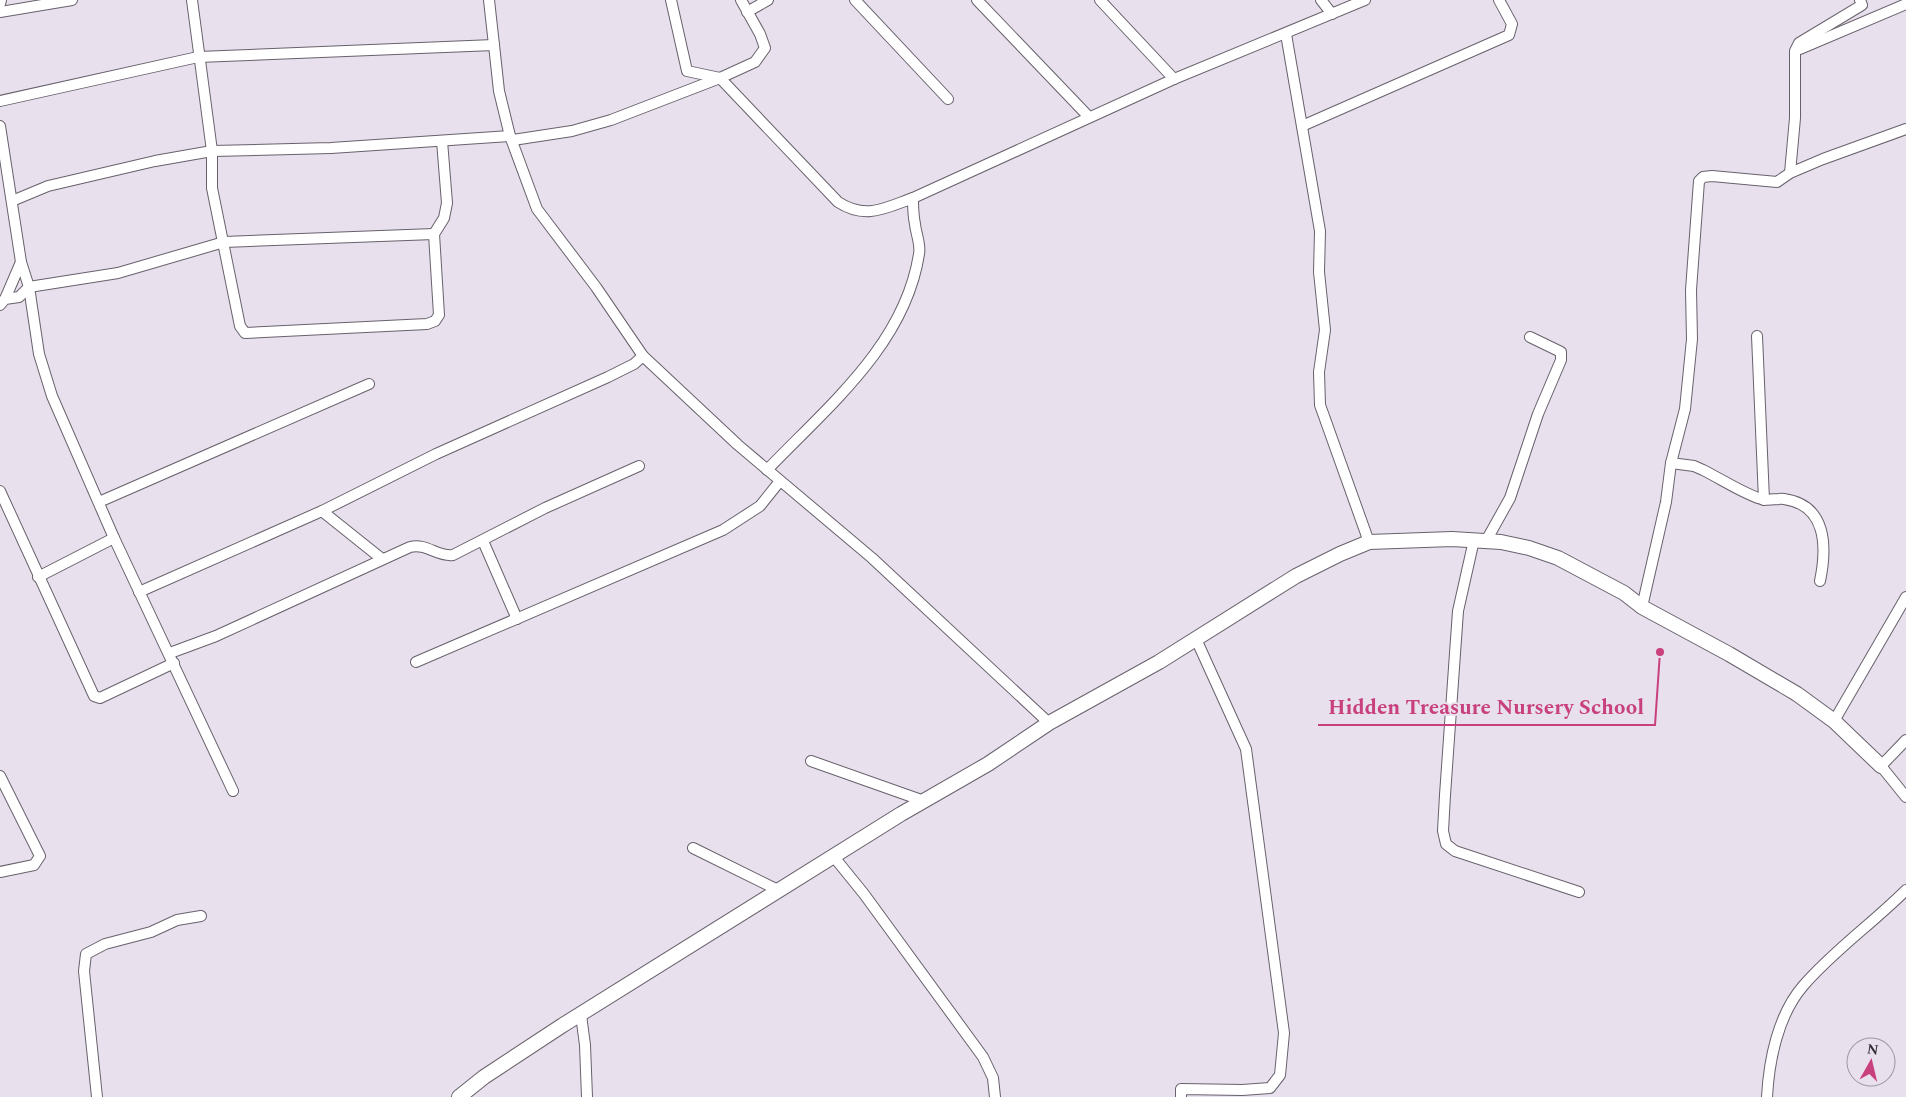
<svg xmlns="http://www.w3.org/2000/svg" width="1906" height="1097" viewBox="0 0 1906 1097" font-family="Spectral,serif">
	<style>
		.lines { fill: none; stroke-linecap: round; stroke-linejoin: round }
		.street-casing { stroke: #68616c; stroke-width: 12 }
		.secondary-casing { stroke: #68616c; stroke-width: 16 }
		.street { stroke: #fff; stroke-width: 10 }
		.secondary { stroke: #fff; stroke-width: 14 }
		.leader { fill: none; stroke: #c8417e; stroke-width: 2 }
		.callout-dot { fill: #c8417e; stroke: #e8e0ec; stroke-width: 2 }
		.callout-label { font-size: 21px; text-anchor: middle; font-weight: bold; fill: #c8417e; stroke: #e8e0ec; stroke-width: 4; stroke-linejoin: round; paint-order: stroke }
	</style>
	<rect width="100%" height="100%" fill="#e8e0ec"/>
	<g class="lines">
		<g class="street-casing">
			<g id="street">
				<path d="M 192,0 L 212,151 L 212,188 L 240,326 L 245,333 L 427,324 L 435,321 L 439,315 L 434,234 L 444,218 L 447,203 L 442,141"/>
				<path d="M 489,0 L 494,45"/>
				<path d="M 671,0 L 687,71 L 720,78 L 838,202 C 866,220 885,208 913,198 L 1174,79 L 1365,0"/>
				<path d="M 855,0 L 948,99"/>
				<path d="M 977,0 L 1089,117"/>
				<path d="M 1100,0 L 1174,79"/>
				<path d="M 1321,0 L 1332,14"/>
				<path d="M 0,4 L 1,0"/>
				<path d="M 0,12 L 72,0"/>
				<path d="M 747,12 L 768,0"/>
				<path d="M 1286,34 L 1320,231 L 1319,272 L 1325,330 L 1319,372 L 1320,405 L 1369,542"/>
				<path d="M 1800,49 L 1906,4"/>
				<path d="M 0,101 L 198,57 L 494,45 L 499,91 L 510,136 L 537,209 L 596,287 L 643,356 L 738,445 L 872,558 L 1049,723"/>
				<path d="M 0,126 L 21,262 L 29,287 L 39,354 L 52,396 L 114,538 L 233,791"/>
				<path d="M 1302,126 L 1509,35 L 1512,24 L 1499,0"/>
				<path d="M 513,140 L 572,131 L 611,120 L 720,78 L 755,62 L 765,48 L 760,34 L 741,0"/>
				<path d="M 1790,173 L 1795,118 L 1795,51 L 1799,43 L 1862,5 L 1860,0"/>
				<path d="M 12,201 L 48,186 L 155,161 L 212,151 L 331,148 L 510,136"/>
				<path d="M 5,299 L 21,262"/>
				<path d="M 0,305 L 5,299 L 19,297 L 29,287 L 118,273 L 224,242 L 434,234"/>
				<path d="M 1757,336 L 1764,500"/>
				<path d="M 1671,463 L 1694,466 L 1703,470 C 1721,479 1739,491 1758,498 C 1767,502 1775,498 1784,499 C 1827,505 1827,547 1820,581"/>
				<path d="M 767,470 C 827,407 905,345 919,254 C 921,245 916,234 915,224 C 913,215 913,206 913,198"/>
				<path d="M 0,491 L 94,696 L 100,698 L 174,663"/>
				<path d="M 99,502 L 369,384"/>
				<path d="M 322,511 L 382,559"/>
				<path d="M 1474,540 L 1458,611 L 1445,795 L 1443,831 L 1446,844 L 1455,851 L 1579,892"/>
				<path d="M 483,541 L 517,619"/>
				<path d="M 1486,541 L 1510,498 L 1538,414 L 1561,360 L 1561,352 L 1530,337"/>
				<path d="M 38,577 L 114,538"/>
				<path d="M 139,592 L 322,511 L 436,454 L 608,377 L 634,364 L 643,356"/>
				<path d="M 1642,607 L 1666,502 L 1671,463 L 1685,409 L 1692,339 L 1691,290 L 1699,181 L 1703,177 L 1712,176 L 1777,182 L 1790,173 L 1823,159 L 1906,129"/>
				<path d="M 170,653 L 216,636 L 410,547 C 427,543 437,557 453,555 L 545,508 L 639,466"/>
				<path d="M 416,662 L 723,530 L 760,506 L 780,481"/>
				<path d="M 1834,721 L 1906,597"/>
				<path d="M 1906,740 L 1881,766 L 1906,797"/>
				<path d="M 811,761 L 924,801"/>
				<path d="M 0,776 L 40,856 L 34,865 L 0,872"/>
				<path d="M 693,848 L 780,891"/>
				<path d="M 834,857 L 864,894 L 983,1057 L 993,1078 L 995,1097"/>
				<path d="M 581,1015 L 585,1045 L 587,1097"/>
				<path d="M 97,1097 L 84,971 L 86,954 L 105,944 L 151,932 L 177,920 L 201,916"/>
				<path d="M 1181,1097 L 1181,1089 L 1242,1090 L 1270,1088 L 1280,1075 L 1284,1033 L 1246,749 L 1196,639"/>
				<path d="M 1767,1097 C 1769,1060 1778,1015 1803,986 C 1833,951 1873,923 1906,890"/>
			</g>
		</g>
		<g class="secondary-casing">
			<path id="secondary" d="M 459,1097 L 484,1077 L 563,1025 L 901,814 L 988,764 L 1049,723 L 1159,662 L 1296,576 L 1340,554 L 1369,542 L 1452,539 L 1501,542 L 1529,548 L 1558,558 L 1624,593 L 1642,607 L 1729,654 L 1797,694 L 1834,721 L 1881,766"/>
		</g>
		<use href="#street" class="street"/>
		<use href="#secondary" class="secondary"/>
	</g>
	<path class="leader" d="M1660 652L1655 725H1318"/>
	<circle class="callout-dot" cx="1660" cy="652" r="5"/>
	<g class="callout-label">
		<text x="1486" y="714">Hidden Treasure Nursery School</text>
	</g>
	<g transform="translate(1871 1062) rotate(8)"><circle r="24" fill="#e8e0ec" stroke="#9f99a2"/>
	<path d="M0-4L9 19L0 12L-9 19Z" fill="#c8417e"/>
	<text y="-8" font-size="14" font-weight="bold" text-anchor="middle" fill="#312e33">N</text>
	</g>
</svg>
